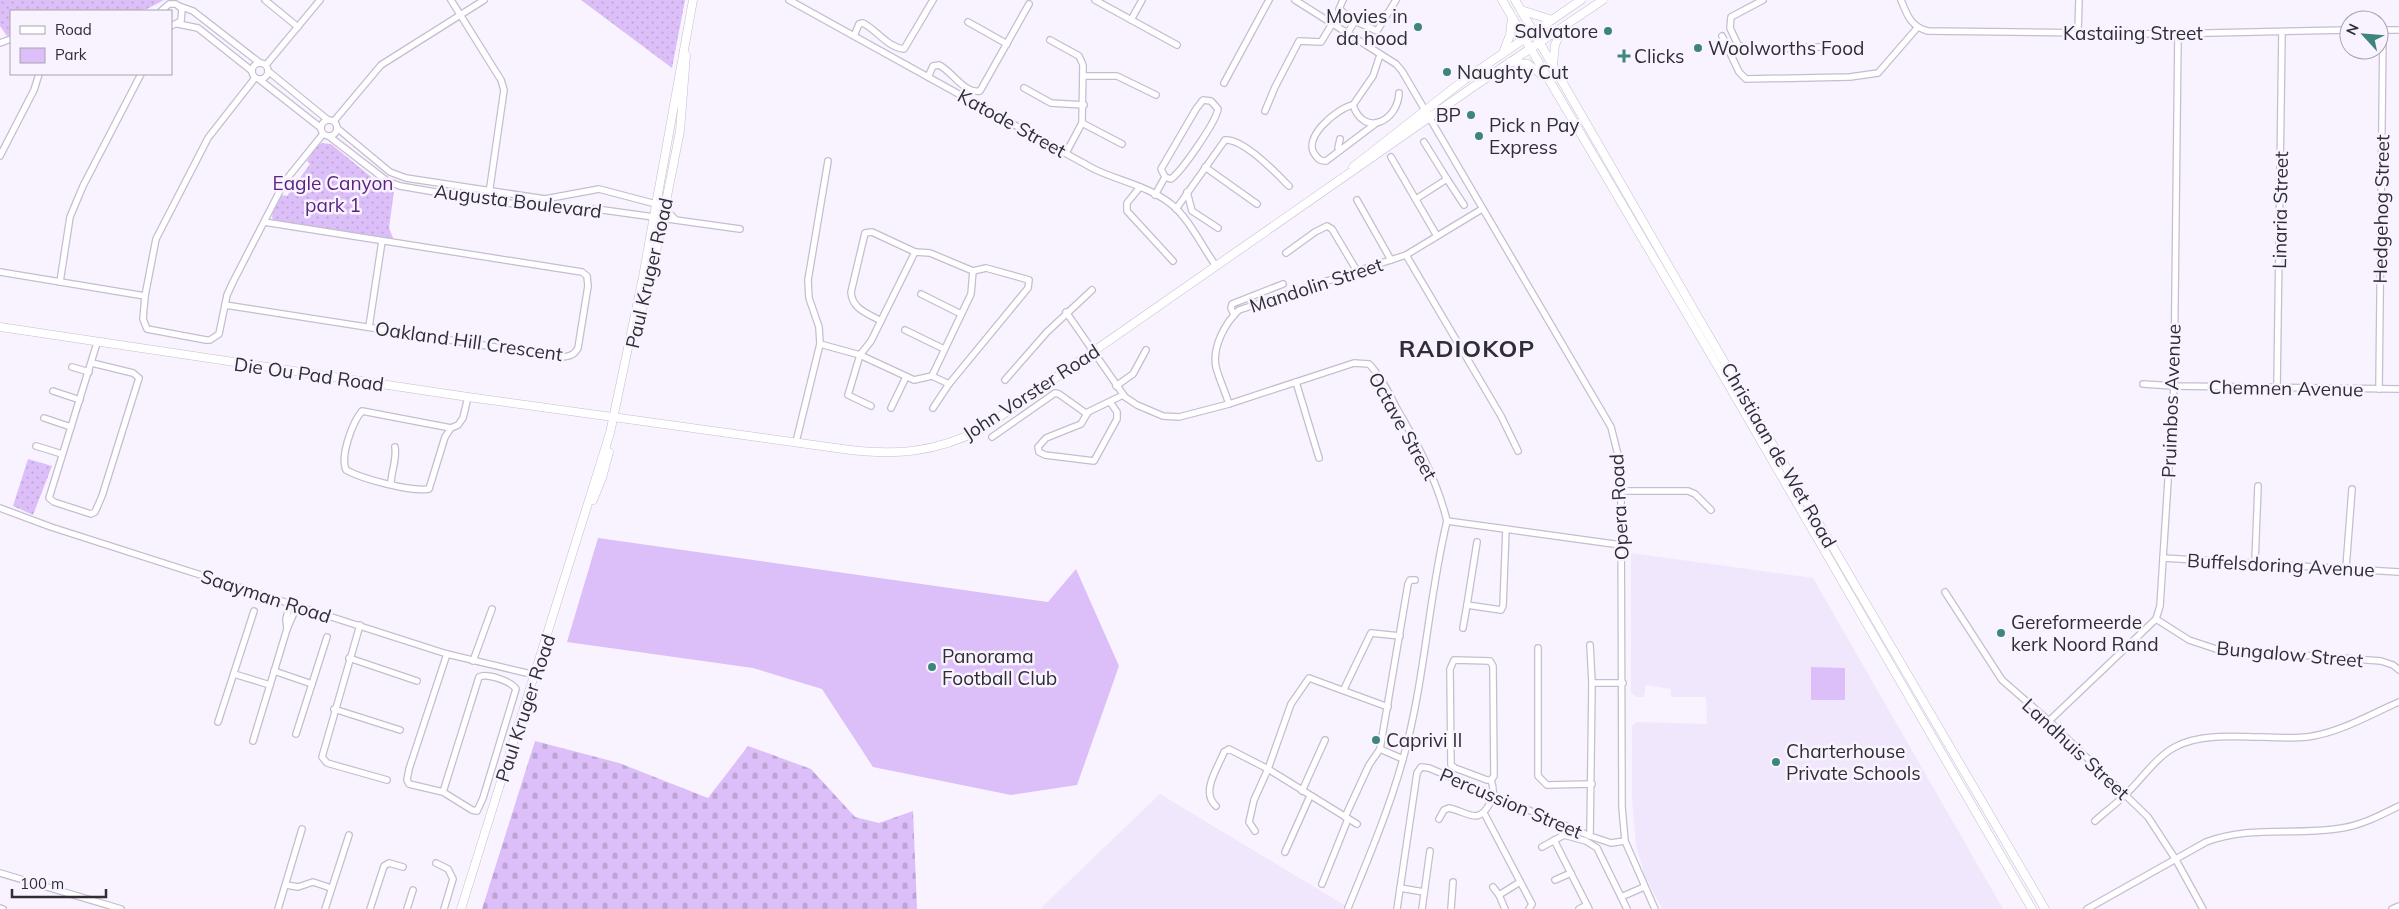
<svg xmlns="http://www.w3.org/2000/svg" width="2399" height="909" viewBox="0 0 2399 909" font-family="Mulish,sans-serif">
	<style>
		.built { fill: #f1e7fc }
		.green { fill: url(#green-dots) }
		.cemetery { fill: url(#cemetery-stones) }
		.pitch { fill: #dcbff8 }
		.lines { fill: none; stroke-linecap: round; stroke-linejoin: round }
		.street-casing { stroke: #c6bdd0; stroke-width: 8 }
		.secondary-casing { stroke: #c6bdd0; stroke-width: 9 }
		.street { stroke: #fff; stroke-width: 5.5 }
		.secondary { stroke: #fff; stroke-width: 8 }
		.poi-dot { fill: #3e857e; stroke: #f8f3fe; stroke-width: 2 }
		.labels { text-anchor: middle; dominant-baseline: central; stroke-width: 5; stroke-linejoin: round; paint-order: stroke }
		.poi-label { font-size: 19px; fill: #302d34; stroke: #f8f3fe; text-anchor: start }
		.street-label { font-size: 19px; fill: #302d34; stroke: #f8f3fe }
		.park-label { font-size: 19px; fill: #5b2482; stroke: #f8f3fe }
		.district-label { font-size: 24px; font-weight: bold; letter-spacing: 1px; fill: #302d34; stroke: #f8f3fe }
	</style>
	<defs>
		<pattern id="green-dots" width="8" height="8" patternUnits="userSpaceOnUse" patternTransform="scale(1.25)"><rect width="8" height="8" fill="#dcbff8"/><path d="M2 2h.1M6 6h.1" fill="none" stroke="#bda4d5" stroke-width="1.8" stroke-linecap="round"/></pattern>
		<pattern id="cemetery-stones" width="16" height="16" patternUnits="userSpaceOnUse" patternTransform="scale(1.25)"><rect width="16" height="16" fill="#dcbff8"/><path d="M2 7V4a2 2 0 0 1 4 0v3zM10 15v-3a2 2 0 0 1 4 0v3z" fill="#bda4d5"/></pattern>
	</defs>
	<rect width="100%" height="100%" fill="#f8f3fe"/>
	<g class="built">
		<path d="M 1631,553 L 1813,578 L 2003,909 L 1662,909 L 1645,876 L 1636,846 L 1632,798 L 1632,726 L 1637,722 L 1707,724 L 1706,697 L 1671,697 L 1671,689 L 1646,685 L 1644,697 L 1637,697 L 1631,693 Z"/>
		<path d="M 1160,794 L 1351,909 L 1040,909 Z"/>
	</g>
	<g class="green">
		<path d="M 0,0 L 164,0 L 147,9 L 135,11 L 11,11 L 11,35 L 7,36 L 0,26 Z"/>
		<path d="M 581,0 L 685,0 L 672,68 Z"/>
		<path d="M 322,143 L 331,144 L 381,185 L 394,191 L 389,228 L 394,240 L 273,220 C 270,213 277,200 283,195 L 287,196 L 310,164 L 307,161 L 317,146 Z"/>
		<path d="M 28,459 L 52,466 L 33,515 L 13,506 Z"/>
	</g>
	<path class="cemetery" d="M 535,741 L 619,763 L 708,798 L 748,746 L 811,769 L 855,817 L 879,823 L 913,811 L 917,909 L 482,909 Z"/>
	<g class="pitch">
		<path d="M 598,538 L 1048,602 L 1076,569 L 1119,666 L 1077,785 L 1011,795 L 873,767 L 822,689 L 753,668 L 567,642 Z"/>
		<path d="M 1811,667 L 1845,668 L 1845,700 L 1811,700 Z"/>
	</g>
	<g class="lines">
		<g class="street-casing">
			<g id="street">
				<path d="M 265,0 L 298,27"/>
				<path d="M 451,0 L 501,80 L 504,90 L 488,201"/>
				<path d="M 789,0 L 1094,169 C 1119,181 1148,186 1171,204 C 1188,217 1203,248 1216,266"/>
				<path d="M 1095,0 L 1177,45"/>
				<path d="M 1295,0 L 1396,64 L 1402,71 L 1611,427 L 1619,459 L 1621,491 L 1622,807 L 1625,841 L 1655,909"/>
				<path d="M 1343,0 L 1339,9 L 1355,21 L 1347,34"/>
				<path d="M 1901,0 C 1907,15 1911,27 1928,31 L 2164,34 L 2349,30"/>
				<path d="M 179,6 L 193,11 L 260,63"/>
				<path d="M 161,11 L 169,4 L 176,4 L 182,9 L 181,21 L 171,26"/>
				<path d="M 1131,20 L 1142,0"/>
				<path d="M 1355,21 L 1377,31 L 1396,0"/>
				<path d="M 968,22 L 1007,44"/>
				<path d="M 178,24 L 198,28 L 252,71"/>
				<path d="M 2379,30 L 2399,30"/>
				<path d="M 2078,32 L 2079,0"/>
				<path d="M 854,36 L 859,24 L 863,23 C 878,31 887,47 904,49 L 933,0"/>
				<path d="M 1722,36 L 1739,72 L 1746,79 L 1850,77 L 1878,73 L 1917,28"/>
				<path d="M 1050,40 L 1079,56 L 1083,65 L 1082,123 L 1066,153"/>
				<path d="M 0,43 L 11,39"/>
				<path d="M 1738,45 L 1751,50 L 1819,47"/>
				<path d="M 1729,51 L 1738,45 L 1730,28 L 1731,17 L 1763,0"/>
				<circle cx="260" cy="71" r="8"/>
				<path d="M 266,65 L 320,0"/>
				<path d="M 268,71 L 328,120"/>
				<path d="M 1084,76 L 1117,76 L 1156,95"/>
				<path d="M 928,77 L 933,66 L 939,65 C 952,71 964,94 980,91 L 1029,4"/>
				<path d="M 255,78 L 208,138 L 156,239 L 145,296 L 143,319 L 147,329 L 206,340 L 210,340 L 219,334 L 227,295 L 233,282 L 285,181 L 323,134"/>
				<path d="M 260,80 L 321,128"/>
				<path d="M 1224,83 L 1269,0"/>
				<path d="M 1024,88 L 1051,103 L 1084,105"/>
				<path d="M 1353,105 C 1364,138 1398,121 1399,93"/>
				<path d="M 1265,111 L 1275,87 L 1299,41 L 1321,42 L 1332,24"/>
				<circle cx="329" cy="128" r="8"/>
				<path d="M 334,121 L 381,65 L 484,0"/>
				<path d="M 1082,123 L 1122,144"/>
				<path d="M 1375,124 L 1326,161 C 1321,161 1319,160 1316,156 C 1300,139 1337,108 1353,105 L 1373,76 L 1380,55"/>
				<path d="M 337,128 L 390,172 L 406,178 L 545,199 L 599,189 L 656,204 L 664,208 L 675,219"/>
				<path d="M 330,137 L 387,181 L 400,186 L 488,201 L 554,208 L 596,209 L 740,229"/>
				<path d="M 1340,139 L 1338,148 L 1340,150"/>
				<path d="M 0,156 L 34,90 L 39,74"/>
				<path d="M 1391,157 L 1437,236"/>
				<path d="M 1205,167 L 1257,204"/>
				<path d="M 1447,179 L 1464,205"/>
				<path d="M 1140,187 L 1127,203 L 1127,211 L 1173,261"/>
				<path d="M 1187,192 L 1192,211 L 1218,228"/>
				<path d="M 1155,195 L 1165,177 L 1161,169 L 1196,109 L 1203,100 L 1211,101 L 1218,109 C 1216,122 1182,171 1171,179 L 1165,177"/>
				<path d="M 1416,199 L 1447,179 L 1424,142"/>
				<path d="M 1357,200 L 1391,260"/>
				<path d="M 1176,209 L 1225,140 C 1243,138 1276,173 1289,186"/>
				<path d="M 1286,253 L 1315,232 L 1327,226 L 1332,229 L 1357,271"/>
				<path d="M 1406,255 L 1501,416 L 1518,451"/>
				<path d="M 0,272 L 145,296"/>
				<path d="M 60,282 L 70,217 L 83,186 L 141,74"/>
				<path d="M 921,294 L 961,314"/>
				<path d="M 225,305 L 559,357 C 567,357 574,356 578,348 L 588,286 L 587,276 L 582,272 L 264,222"/>
				<path d="M 1066,312 L 1125,397 L 1137,405 L 1163,416 L 1179,417 L 1229,404 L 1354,363 L 1369,364 C 1380,375 1389,393 1396,407 C 1417,443 1437,480 1447,521 L 1621,545"/>
				<path d="M 1234,315 L 1231,308 L 1232,304 L 1283,284"/>
				<path d="M 881,321 C 867,313 852,309 851,292 L 865,233 L 872,232 L 915,252"/>
				<path d="M 369,327 L 382,241"/>
				<path d="M 905,330 L 944,349"/>
				<path d="M 820,344 L 860,355 L 914,380 L 932,376 L 949,384"/>
				<path d="M 92,363 L 133,373 L 139,378 L 102,496 L 95,512 L 91,514 L 54,502 L 49,498 L 97,343"/>
				<path d="M 72,367 L 89,372"/>
				<path d="M 932,376 L 971,294 L 973,271"/>
				<path d="M 1005,380 L 1047,332 L 1092,290"/>
				<path d="M 1296,382 L 1319,458"/>
				<path d="M 2143,384 L 2174,386 L 2399,389"/>
				<path d="M 1116,386 L 1133,374 L 1146,350"/>
				<path d="M 2277,388 L 2282,32"/>
				<path d="M 2379,389 L 2383,30"/>
				<path d="M 53,391 L 80,400"/>
				<path d="M 1110,402 L 1117,412 L 1117,419 L 1094,461 L 1045,455 L 1039,452 L 1038,447 L 1046,438 L 1081,424 L 1088,412 L 1123,395"/>
				<path d="M 1229,404 C 1225,391 1219,379 1216,367 C 1212,347 1225,323 1239,310 L 1406,255 L 1482,209"/>
				<path d="M 871,406 L 848,395 L 860,355 L 871,341 L 915,252 L 930,253 L 973,271 L 986,268 L 1029,280 L 1028,288 L 949,384 L 933,408"/>
				<path d="M 891,408 L 906,377"/>
				<path d="M 44,418 L 71,427"/>
				<path d="M 451,428 L 362,411 C 352,423 340,456 346,470 C 362,479 411,492 429,489 L 445,437 L 451,428 L 458,425 L 463,418 L 468,397"/>
				<path d="M 992,437 L 1055,393 L 1059,394 L 1087,414"/>
				<path d="M 796,442 L 820,344 L 819,327 L 809,298 L 808,280 L 828,161"/>
				<path d="M 36,446 L 62,454"/>
				<path d="M 391,484 C 391,471 397,461 395,447"/>
				<path d="M 1621,491 L 1688,491 L 1695,494 L 1711,510"/>
				<path d="M 0,508 L 51,527 L 447,654 L 535,675"/>
				<path d="M 1477,542 L 1467,605 L 1501,610 L 1503,606 L 1506,529"/>
				<path d="M 2163,558 L 2399,572"/>
				<path d="M 2255,562 L 2258,486"/>
				<path d="M 2346,568 L 2352,489"/>
				<path d="M 1945,592 L 2002,680 L 2049,721 L 2148,817 L 2176,860 L 2203,909"/>
				<path d="M 2156,619 L 2189,640 L 2216,649 L 2381,661 L 2393,665 L 2399,670"/>
				<path d="M 360,625 L 322,757 L 327,763 L 387,780"/>
				<path d="M 1463,628 L 1467,605"/>
				<path d="M 287,629 L 286,619 L 290,603"/>
				<path d="M 1538,648 L 1538,776 L 1547,785 L 1592,784"/>
				<path d="M 349,658 L 417,681"/>
				<path d="M 473,661 L 492,609"/>
				<path d="M 274,671 L 312,684"/>
				<path d="M 234,674 L 270,685"/>
				<path d="M 1592,683 L 1623,683"/>
				<path d="M 1344,689 L 1371,633 L 1400,636"/>
				<path d="M 334,709 L 400,730"/>
				<path d="M 2049,721 L 2156,619 L 2160,606 L 2174,386 L 2178,34"/>
				<path d="M 218,722 L 254,611"/>
				<path d="M 296,734 L 327,637"/>
				<path d="M 253,741 L 287,629 L 297,606"/>
				<path d="M 1380,749 L 1403,759"/>
				<path d="M 1302,791 L 1325,740"/>
				<path d="M 443,792 L 479,677 C 487,673 511,681 516,689 L 483,798 L 477,811 L 472,810 L 443,792 L 409,784 L 407,780 L 409,769 L 447,654"/>
				<path d="M 1216,806 C 1200,792 1218,768 1224,752 L 1229,749 L 1268,769 L 1357,824"/>
				<path d="M 1484,813 L 1532,904 L 1529,909"/>
				<path d="M 1345,817 L 1369,765 L 1380,749 L 1408,584 L 1410,580 L 1415,580"/>
				<path d="M 1439,819 L 1444,810 L 1449,808 C 1468,812 1478,826 1490,803 C 1494,794 1494,789 1491,780 L 1494,776 L 1493,666 L 1490,661 L 1454,660 L 1450,669 L 1451,765 L 1455,768 L 1487,780 L 1491,780"/>
				<path d="M 2095,821 C 2105,812 2116,804 2126,794 C 2142,779 2156,757 2175,747 C 2208,728 2269,741 2307,737 C 2339,733 2369,715 2399,702"/>
				<path d="M 1255,831 L 1249,822 L 1254,800 L 1268,769 L 1291,704 L 1309,678 L 1388,707"/>
				<path d="M 1590,836 L 1592,683 L 1590,645"/>
				<path d="M 1554,840 L 1589,909"/>
				<path d="M 1542,847 L 1564,835 L 1586,841 L 1597,848 L 1627,909"/>
				<path d="M 1285,852 L 1310,796"/>
				<path d="M 436,863 L 448,869 L 453,879 L 444,909"/>
				<path d="M 0,873 L 121,909"/>
				<path d="M 1555,880 L 1571,873"/>
				<path d="M 1322,884 L 1348,819"/>
				<path d="M 286,885 L 298,887 L 313,882 L 331,888"/>
				<path d="M 1493,887 L 1499,895 L 1520,882"/>
				<path d="M 1400,888 L 1424,892"/>
				<path d="M 1499,895 L 1505,909"/>
				<path d="M 1621,897 L 1644,887"/>
				<path d="M 0,908 L 3,909"/>
				<path d="M 1348,908 C 1368,859 1389,810 1403,759 C 1425,681 1428,599 1447,521"/>
				<path d="M 278,909 L 302,829"/>
				<path d="M 325,909 L 349,835"/>
				<path d="M 370,909 L 384,866 L 389,863 L 403,867"/>
				<path d="M 407,909 L 413,890"/>
				<path d="M 1397,909 L 1417,773 L 1421,767 L 1429,768 L 1590,836 L 1611,843 L 1625,841"/>
				<path d="M 1422,909 L 1430,851"/>
				<path d="M 1451,909 L 1453,882"/>
				<path d="M 1579,909 L 1587,905"/>
				<path d="M 2087,909 L 2206,842 C 2251,825 2296,836 2342,828 C 2362,825 2381,815 2399,806"/>
				<path d="M 2392,909 L 2399,906"/>
			</g>
		</g>
		<g class="secondary-casing">
			<g id="secondary">
				<path d="M 1502,0 L 1721,372 L 2032,909"/>
				<path d="M 1515,0 L 1705,329 L 2045,909"/>
				<path d="M 1521,10 L 1552,20"/>
				<path d="M 1503,53 L 1510,35 L 1512,17"/>
				<path d="M 1510,62 L 1528,64 L 1543,76"/>
				<path d="M 1553,65 L 1555,45 L 1562,28"/>
				<path d="M 1353,167 L 1464,80 L 1581,0"/>
				<path d="M 637,326 L 650,282 L 680,131 L 686,55"/>
				<path d="M 0,327 L 468,397 L 843,449 C 895,456 934,453 982,429 L 1473,87 L 1603,0"/>
				<path d="M 593,500 L 602,478 L 609,452"/>
				<path d="M 461,909 L 610,433 L 643,277 L 693,0"/>
			</g>
		</g>
		<use href="#street" class="street"/>
		<use href="#secondary" class="secondary"/>
	</g>
	<g class="poi-dot">
		<circle cx="1418" cy="27" r="5"/>
		<circle cx="1608" cy="31" r="5"/>
		<circle cx="1698" cy="48" r="5"/>
		<path d="M1621.5 48.5h5v5h5v5h-5v5h-5v-5h-5v-5h5z"/>
		<circle cx="1447" cy="72" r="5"/>
		<circle cx="1471" cy="115" r="5"/>
		<circle cx="1479" cy="136" r="5"/>
		<circle cx="2001" cy="633" r="5"/>
		<circle cx="932" cy="667" r="5"/>
		<circle cx="1376" cy="740" r="5"/>
		<circle cx="1776" cy="762" r="5"/>
	</g>
	<g class="labels">
		<g class="poi-label">
			<text x="1408" y="16" text-anchor="end">Movies in<tspan x="1408" dy="22">da hood</tspan></text>
			<text x="1598" y="31" text-anchor="end">Salvatore</text>
			<text x="1708" y="48">Woolworths Food</text>
			<text x="1634" y="56">Clicks</text>
			<text x="1457" y="72">Naughty Cut</text>
			<text x="1461" y="115" text-anchor="end">BP</text>
			<text x="1489" y="125">Pick n Pay<tspan x="1489" dy="22">Express</tspan></text>
			<text x="2011" y="622">Gereformeerde<tspan x="2011" dy="22">kerk Noord Rand</tspan></text>
			<text x="942" y="656">Panorama<tspan x="942" dy="22">Football Club</tspan></text>
			<text x="1386" y="740">Caprivi II</text>
			<text x="1786" y="751">Charterhouse<tspan x="1786" dy="22">Private Schools</tspan></text>
		</g>
		<g class="street-label">
			<text x="2133" y="33">Kastaiing Street</text>
			<text transform="translate(1012 123) rotate(29)">Katode Street</text>
			<text transform="translate(518 201) rotate(7)">Augusta Boulevard</text>
			<text transform="translate(2381 209) rotate(-89)">Hedgehog Street</text>
			<text transform="translate(2280 210) rotate(-89)">Linaria Street</text>
			<text transform="translate(649 273) rotate(-77)">Paul Kruger Road</text>
			<text transform="translate(1316 285) rotate(-18)">Mandolin Street</text>
			<text transform="translate(469 341) rotate(8)">Oakland Hill Crescent</text>
			<text transform="translate(309 374) rotate(8)">Die Ou Pad Road</text>
			<text transform="translate(2286 388) rotate(1)">Chemnen Avenue</text>
			<text transform="translate(1031 392) rotate(-33)">John Vorster Road</text>
			<text transform="translate(2171 401) rotate(-88)">Pruimbos Avenue</text>
			<text transform="translate(1403 426) rotate(61)">Octave Street</text>
			<text transform="translate(1779 455) rotate(60)">Christiaan de Wet Road</text>
			<text transform="translate(1619 507) rotate(-93)">Opera Road</text>
			<text transform="translate(2281 565) rotate(3)">Buffelsdoring Avenue</text>
			<text transform="translate(266 596) rotate(18)">Saayman Road</text>
			<text transform="translate(2290 654) rotate(5)">Bungalow Street</text>
			<text transform="translate(525 708) rotate(-72)">Paul Kruger Road</text>
			<text transform="translate(2076 749) rotate(43)">Landhuis Street</text>
			<text transform="translate(1511 803) rotate(23)">Percussion Street</text>
		</g>
		<g class="park-label">
			<text x="333" y="183">Eagle Canyon<tspan x="333" dy="22">park 1</tspan></text>
		</g>
		<g class="district-label">
			<text x="1467" y="348">RADIOKOP</text>
		</g>
	</g>
	<rect x="10" y="10" width="162" height="65" fill="#f8f3fe" stroke="#a8a4ad"/>
	<rect x="20" y="26" width="25" height="8" fill="#ffffff" stroke="#a8a4ad"/>
	<text x="55" y="35" font-size="15" fill="#302d34">Road</text>
	<rect x="20" y="48" width="25" height="15" fill="#dcbff8" stroke="#a8a4ad"/>
	<text x="55" y="60" font-size="15" fill="#302d34">Park</text>
	<g transform="translate(2364 35) rotate(296)"><circle r="24" fill="#f8f3fe" stroke="#a8a4ad"/>
	<path d="M0-4L9 19L0 12L-9 19Z" fill="#3e857e"/>
	<text y="-8" font-size="14" font-weight="bold" text-anchor="middle" fill="#302d34">N</text>
	</g>
	<path d="M12 889v8h94v-8" fill="none" stroke="#302d34" stroke-width="2.5"/>
	<text x="20" y="889" font-size="15" fill="#302d34" stroke="#f8f3fe" stroke-width="4" paint-order="stroke">100 m</text>
</svg>
